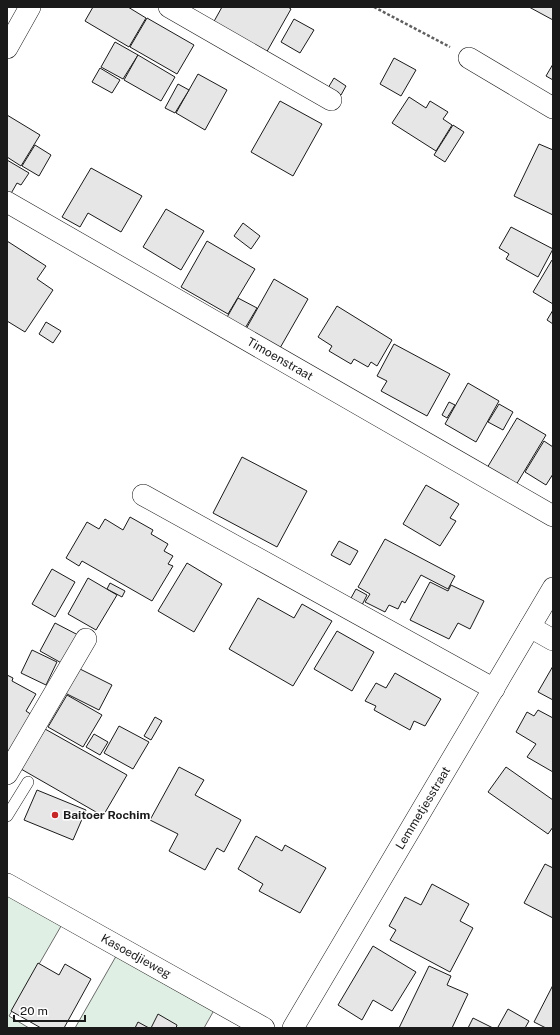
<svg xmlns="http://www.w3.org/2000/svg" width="560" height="1035" viewBox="0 0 560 1035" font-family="'Public Sans',sans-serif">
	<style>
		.green { fill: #e0efe3; stroke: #6a6a6a }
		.building { fill: #e6e6e6; stroke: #1a1a1a }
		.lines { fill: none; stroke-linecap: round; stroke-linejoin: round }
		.lane-casing { stroke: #1a1a1a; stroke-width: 12 }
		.street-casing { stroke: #1a1a1a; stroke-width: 22 }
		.path { stroke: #5f5f5f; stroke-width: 2.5; stroke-dasharray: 3 2; stroke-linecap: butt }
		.lane { stroke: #fff; stroke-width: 11 }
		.street { stroke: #fff; stroke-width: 21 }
		.poi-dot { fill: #c62828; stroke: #fff; stroke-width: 1.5 }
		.labels { text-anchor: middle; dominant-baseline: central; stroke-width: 3; stroke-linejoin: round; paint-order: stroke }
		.street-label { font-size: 12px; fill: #1a1a1a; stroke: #fff }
		.poi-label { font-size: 12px; font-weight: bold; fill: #1a1a1a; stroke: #fff; text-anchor: start }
	</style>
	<rect width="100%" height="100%" fill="#fff"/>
	<g class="green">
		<path d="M 7,889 L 64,921 L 9,1016 L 29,1028 L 7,1028 Z"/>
		<path d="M 119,951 L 217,1005 L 204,1028 L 75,1028 Z"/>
	</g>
	<g class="building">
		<path d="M 93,7 L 128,7 L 146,18 L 129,47 L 85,21 Z"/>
		<path d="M 222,7 L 288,7 L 291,9 L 265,55 L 212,25 Z"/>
		<path d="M 529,7 L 553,7 L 553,20 Z"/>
		<path d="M 147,18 L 194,45 L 177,74 L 130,47 Z"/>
		<path d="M 294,19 L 314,30 L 300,53 L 281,42 Z"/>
		<path d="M 115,42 L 138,55 L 123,79 L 101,67 Z"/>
		<path d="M 138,55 L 175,77 L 161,101 L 124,80 Z"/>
		<path d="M 394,58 L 416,70 L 401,96 L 380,84 Z"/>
		<path d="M 553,64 L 553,80 L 546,76 Z"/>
		<path d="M 100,68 L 120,80 L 112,93 L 92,82 Z"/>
		<path d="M 198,74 L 227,90 L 205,130 L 176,113 Z"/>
		<path d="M 334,78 L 346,86 L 341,95 L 328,88 Z"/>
		<path d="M 178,84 L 189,90 L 175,113 L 165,108 Z"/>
		<path d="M 409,97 L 426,108 L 430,101 L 448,112 L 443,119 L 452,125 L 436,151 L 392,123 Z"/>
		<path d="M 280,101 L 322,124 L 293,176 L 251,152 Z"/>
		<path d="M 7,115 L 40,135 L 21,166 L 7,157 Z"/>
		<path d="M 453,125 L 464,132 L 445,162 L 434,155 Z"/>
		<path d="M 539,144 L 553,150 L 553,215 L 514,196 Z"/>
		<path d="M 35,145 L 51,155 L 39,176 L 22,166 Z"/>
		<path d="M 7,160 L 29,173 L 21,185 L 17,183 L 9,197 L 7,196 Z"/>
		<path d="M 91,168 L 142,196 L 121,232 L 88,213 L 80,227 L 62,217 Z"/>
		<path d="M 166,209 L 204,231 L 181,270 L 143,247 Z"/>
		<path d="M 243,223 L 260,236 L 251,249 L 234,236 Z"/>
		<path d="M 511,227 L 553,249 L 538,277 L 506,259 L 509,254 L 499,248 Z"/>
		<path d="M 7,241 L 46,266 L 37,279 L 53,290 L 25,332 L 7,321 Z"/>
		<path d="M 207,241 L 255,269 L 228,314 L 181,287 Z"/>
		<path d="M 552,260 L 553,261 L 553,304 L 533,292 Z"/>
		<path d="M 274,279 L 308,299 L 280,348 L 246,329 Z"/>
		<path d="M 238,298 L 257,308 L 244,330 L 226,319 Z"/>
		<path d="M 337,306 L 392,340 L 377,366 L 371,362 L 368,367 L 354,359 L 351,364 L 329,351 L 332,346 L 318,337 Z"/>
		<path d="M 553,310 L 553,324 L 547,320 Z"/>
		<path d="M 46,322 L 61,331 L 53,343 L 39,334 Z"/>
		<path d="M 394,344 L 450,374 L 427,416 L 381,391 L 387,381 L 377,376 Z"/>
		<path d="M 468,383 L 499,401 L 476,442 L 445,424 Z"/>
		<path d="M 449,402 L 455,405 L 447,418 L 442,415 Z"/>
		<path d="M 499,404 L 513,412 L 503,430 L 488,422 Z"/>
		<path d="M 517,418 L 546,435 L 516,485 L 487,468 Z"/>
		<path d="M 544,441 L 553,447 L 553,474 L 546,485 L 525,472 Z"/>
		<path d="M 242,457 L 307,491 L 277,547 L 213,513 Z"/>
		<path d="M 426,485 L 459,504 L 450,518 L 456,521 L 440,546 L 403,524 Z"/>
		<path d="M 130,517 L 153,530 L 151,534 L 168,544 L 164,551 L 173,556 L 168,564 L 173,566 L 152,601 L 82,561 L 79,566 L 66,558 L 87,522 L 99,529 L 105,519 L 123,530 Z"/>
		<path d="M 385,539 L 455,576 L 448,589 L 421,575 L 405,603 L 402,601 L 398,609 L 389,605 L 385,612 L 365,602 L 370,594 L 358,587 Z"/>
		<path d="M 339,541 L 358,551 L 350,565 L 331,555 Z"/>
		<path d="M 187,563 L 222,584 L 194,632 L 158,611 Z"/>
		<path d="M 52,569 L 75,582 L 55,617 L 32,604 Z"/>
		<path d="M 88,578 L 117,595 L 96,630 L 68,614 Z"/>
		<path d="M 430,582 L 448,591 L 451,585 L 484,601 L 470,629 L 458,623 L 449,639 L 410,620 Z"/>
		<path d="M 110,583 L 125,591 L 122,597 L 107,589 Z"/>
		<path d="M 356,589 L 367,595 L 362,605 L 351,598 Z"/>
		<path d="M 258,598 L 294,618 L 302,604 L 332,621 L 293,686 L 229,649 Z"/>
		<path d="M 55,623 L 80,636 L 65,665 L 40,651 Z"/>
		<path d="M 337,631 L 374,652 L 352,691 L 314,669 Z"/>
		<path d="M 32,650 L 57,662 L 46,685 L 21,673 Z"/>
		<path d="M 553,666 L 553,700 L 538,692 Z"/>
		<path d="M 78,668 L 112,685 L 99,710 L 65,693 Z"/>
		<path d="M 395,673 L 441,699 L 425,726 L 414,721 L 410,730 L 374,710 L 376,706 L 365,701 L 376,683 L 386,688 Z"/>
		<path d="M 7,675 L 13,678 L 12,681 L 36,694 L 26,711 L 32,715 L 11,752 L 7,750 Z"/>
		<path d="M 67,695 L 102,715 L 83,747 L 48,727 Z"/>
		<path d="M 538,710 L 553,718 L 553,772 L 527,757 L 536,744 L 516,732 L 527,712 L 534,716 Z"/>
		<path d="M 155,717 L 162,721 L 151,740 L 144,736 Z"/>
		<path d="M 119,726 L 149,742 L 133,769 L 104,753 Z"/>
		<path d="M 45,729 L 127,775 L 103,816 L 21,769 Z"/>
		<path d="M 94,734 L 108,742 L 100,755 L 86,747 Z"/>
		<path d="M 179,767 L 204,780 L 195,795 L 241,820 L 224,852 L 217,848 L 205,870 L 169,851 L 178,834 L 150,820 Z"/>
		<path d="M 506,767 L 553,800 L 553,827 L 548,834 L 488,792 Z"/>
		<path d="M 37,790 L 86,810 L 73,840 L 24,820 Z"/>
		<path d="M 256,836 L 282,851 L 285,845 L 326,868 L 300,913 L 259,891 L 263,884 L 238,869 Z"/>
		<path d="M 545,864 L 553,868 L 553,918 L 524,903 Z"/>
		<path d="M 432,884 L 469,904 L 460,921 L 473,928 L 450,972 L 390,940 L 396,930 L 389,926 L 405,897 L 421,905 Z"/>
		<path d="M 373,946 L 416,972 L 392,1011 L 373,1000 L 362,1020 L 338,1005 Z"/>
		<path d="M 38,963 L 59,975 L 65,964 L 91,979 L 64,1028 L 41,1028 L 11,1011 Z"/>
		<path d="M 429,966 L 451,976 L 447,985 L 468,994 L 452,1028 L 399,1028 Z"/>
		<path d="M 553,985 L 553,1028 L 546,1028 L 534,1022 Z"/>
		<path d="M 508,1009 L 529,1021 L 525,1028 L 501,1028 L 498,1027 Z"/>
		<path d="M 158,1014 L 177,1025 L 176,1028 L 151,1028 Z"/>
		<path d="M 473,1018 L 493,1028 L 468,1028 Z"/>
		<path d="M 138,1022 L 149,1028 L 135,1028 Z"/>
	</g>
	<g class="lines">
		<g class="lane-casing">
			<path id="lane" d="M 7,816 L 28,782"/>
		</g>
		<g class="street-casing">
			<g id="street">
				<path d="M 169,7 L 331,100"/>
				<path d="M 7,48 L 30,7"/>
				<path d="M 469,58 L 553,108"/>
				<path d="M 7,202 L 553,516"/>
				<path d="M 143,495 L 494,689"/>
				<path d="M 530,627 L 553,640"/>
				<path d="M 7,774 L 86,639"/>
				<path d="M 7,884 L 264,1028"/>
				<path d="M 293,1028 L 553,588"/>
			</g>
		</g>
		<path class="path" d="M 374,7 L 450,47"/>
		<use href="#lane" class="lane"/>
		<use href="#street" class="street"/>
	</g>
	<circle class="poi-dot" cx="55" cy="815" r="4"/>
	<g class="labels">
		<g class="street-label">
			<text transform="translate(280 359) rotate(30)">Timoenstraat</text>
			<text transform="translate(423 808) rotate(-59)">Lemmetjesstraat</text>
			<text transform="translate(136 956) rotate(29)">Kasoedjieweg</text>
		</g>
		<g class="poi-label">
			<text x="63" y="815">Baitoer Rochim</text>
		</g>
	</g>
	<rect width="560" height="1035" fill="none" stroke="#1a1a1a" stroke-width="16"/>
	<path d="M14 1015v6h71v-6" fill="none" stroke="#1a1a1a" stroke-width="2"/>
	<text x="20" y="1015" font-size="12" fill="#1a1a1a" stroke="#ffffff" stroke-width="3" paint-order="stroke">20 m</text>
</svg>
